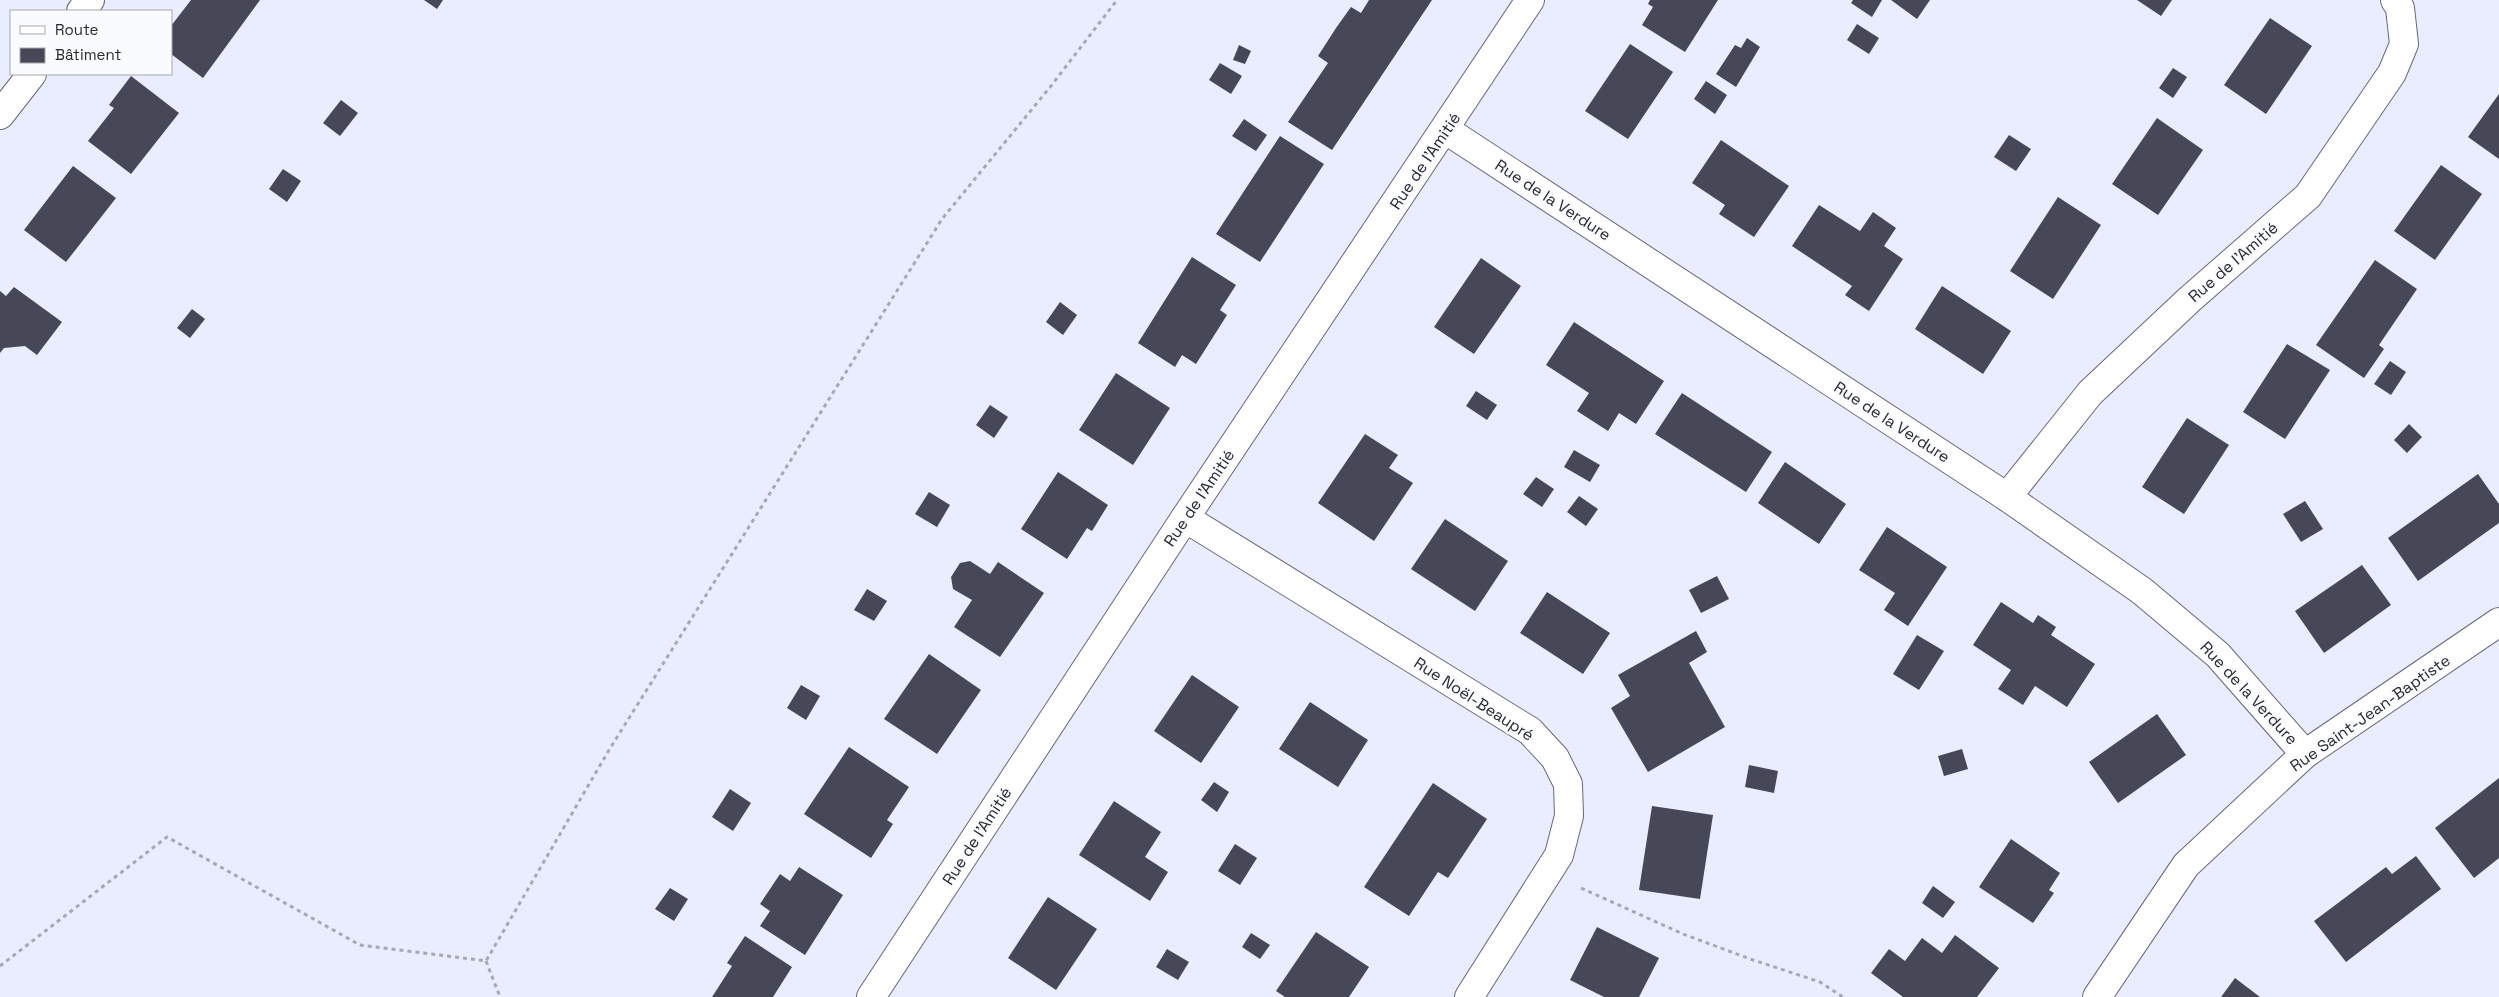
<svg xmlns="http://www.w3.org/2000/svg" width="2499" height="997" viewBox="0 0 2499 997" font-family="'Space Grotesk',sans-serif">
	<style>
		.building { fill: #464857 }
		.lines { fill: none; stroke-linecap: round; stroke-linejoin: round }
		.minor-casing { stroke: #666878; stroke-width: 30 }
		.path { stroke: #a6a8b6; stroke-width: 3; stroke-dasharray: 4 4; stroke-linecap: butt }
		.minor { stroke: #fff; stroke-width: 28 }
		.labels { text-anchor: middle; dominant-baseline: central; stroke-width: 5; stroke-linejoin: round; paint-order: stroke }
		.street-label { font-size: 16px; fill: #282930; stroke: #fafbfe }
	</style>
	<rect width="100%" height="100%" fill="#eaedff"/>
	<g class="building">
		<path d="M 191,0 L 260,0 L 203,78 L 171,54 L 171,26 Z"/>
		<path d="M 424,0 L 443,0 L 437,9 Z"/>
		<path d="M 1369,0 L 1432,0 L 1332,150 L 1288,122 L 1328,63 L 1318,56 L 1336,28 L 1351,7 L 1361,13 Z"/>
		<path d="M 1650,0 L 1718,0 L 1685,52 L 1642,25 L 1653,7 L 1648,4 Z"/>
		<path d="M 1853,0 L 1882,0 L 1872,17 L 1851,3 Z"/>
		<path d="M 1891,0 L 1930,0 L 1917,19 Z"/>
		<path d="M 2137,0 L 2172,0 L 2161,16 Z"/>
		<path d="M 2270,18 L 2312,46 L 2266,114 L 2224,85 Z"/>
		<path d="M 1857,24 L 1879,38 L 1869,54 L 1847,40 Z"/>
		<path d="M 1747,38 L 1760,47 L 1736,87 L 1716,74 L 1735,45 L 1741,48 Z"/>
		<path d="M 1630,44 L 1673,72 L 1628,139 L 1585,111 Z"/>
		<path d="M 1239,45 L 1251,51 L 1245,64 L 1233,60 Z"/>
		<path d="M 1220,63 L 1242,76 L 1231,94 L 1209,80 Z"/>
		<path d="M 2173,68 L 2187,77 L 2173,98 L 2159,88 Z"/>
		<path d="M 131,76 L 179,113 L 131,174 L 88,141 L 114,108 L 109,105 Z"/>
		<path d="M 1706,81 L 1727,95 L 1715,114 L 1694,99 Z"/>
		<path d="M 2499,94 L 2499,159 L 2468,137 Z"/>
		<path d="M 341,100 L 358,113 L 340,136 L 323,123 Z"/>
		<path d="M 2157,118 L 2203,150 L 2158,215 L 2112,184 Z"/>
		<path d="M 1244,119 L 1267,135 L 1256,151 L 1232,136 Z"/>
		<path d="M 2009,135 L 2031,149 L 2016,171 L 1994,157 Z"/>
		<path d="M 1280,136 L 1324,164 L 1260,262 L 1216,234 Z"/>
		<path d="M 1721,140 L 1789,186 L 1754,237 L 1719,214 L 1725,205 L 1692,183 Z"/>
		<path d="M 2441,165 L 2482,194 L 2435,260 L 2394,231 Z"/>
		<path d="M 73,166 L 116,198 L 66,262 L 24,230 Z"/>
		<path d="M 283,169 L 301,181 L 287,202 L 269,189 Z"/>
		<path d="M 2058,197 L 2101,225 L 2053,299 L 2010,271 Z"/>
		<path d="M 1819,205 L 1860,231 L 1873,212 L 1896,228 L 1884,246 L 1903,259 L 1869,311 L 1845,295 L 1852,286 L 1792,246 Z"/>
		<path d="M 1192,257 L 1236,285 L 1220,310 L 1227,315 L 1196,364 L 1182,355 L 1175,367 L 1138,343 Z"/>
		<path d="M 1481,258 L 1521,286 L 1474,354 L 1434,327 Z"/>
		<path d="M 2375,260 L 2417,289 L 2379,345 L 2384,349 L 2364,378 L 2316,345 Z"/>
		<path d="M 1942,286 L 2011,331 L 1983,374 L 1915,329 Z"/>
		<path d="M 14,287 L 62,322 L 37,355 L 25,346 L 4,348 L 0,353 L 0,291 L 6,296 Z"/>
		<path d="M 1060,302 L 1077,315 L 1063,335 L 1046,322 Z"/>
		<path d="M 192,309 L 205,319 L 190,338 L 177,328 Z"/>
		<path d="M 1574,322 L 1664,381 L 1636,424 L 1619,413 L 1608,431 L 1577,411 L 1589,393 L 1546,365 Z"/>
		<path d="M 2287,344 L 2330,370 L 2285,439 L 2243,412 Z"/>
		<path d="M 2390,361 L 2406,372 L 2391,395 L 2374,384 Z"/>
		<path d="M 1116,373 L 1170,408 L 1133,465 L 1079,430 Z"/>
		<path d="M 1476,391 L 1497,405 L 1487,420 L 1466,406 Z"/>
		<path d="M 1682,393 L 1772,452 L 1746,492 L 1655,434 Z"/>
		<path d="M 990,405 L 1008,417 L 994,438 L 976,425 Z"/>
		<path d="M 2187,418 L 2229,445 L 2184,514 L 2142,487 Z"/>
		<path d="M 2409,424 L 2422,437 L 2407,453 L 2394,440 Z"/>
		<path d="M 1365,434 L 1398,455 L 1389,468 L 1413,483 L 1374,541 L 1318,503 Z"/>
		<path d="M 1574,450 L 1600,465 L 1590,482 L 1564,467 Z"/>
		<path d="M 1785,462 L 1846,504 L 1819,544 L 1758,503 Z"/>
		<path d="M 1058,472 L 1108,505 L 1092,531 L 1087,528 L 1067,559 L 1021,529 Z"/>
		<path d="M 2478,474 L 2499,504 L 2499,523 L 2418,581 L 2388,538 Z"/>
		<path d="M 1536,477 L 1554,489 L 1542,507 L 1523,494 Z"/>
		<path d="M 929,492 L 950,505 L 937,527 L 915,514 Z"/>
		<path d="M 1579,496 L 1598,509 L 1586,526 L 1567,512 Z"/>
		<path d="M 2305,501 L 2323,529 L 2301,542 L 2283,514 Z"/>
		<path d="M 1445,519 L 1508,561 L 1475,611 L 1411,569 Z"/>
		<path d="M 1887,527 L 1947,567 L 1908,626 L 1884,610 L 1895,593 L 1859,570 Z"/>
		<path d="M 970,561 L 990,574 L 998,562 L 1044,593 L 1000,657 L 954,627 L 972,600 L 953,589 L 951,577 L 960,563 Z"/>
		<path d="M 2362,565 L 2391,605 L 2324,653 L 2295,611 Z"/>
		<path d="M 1717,576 L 1729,599 L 1701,613 L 1689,590 Z"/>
		<path d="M 867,589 L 887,601 L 874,621 L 854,610 Z"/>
		<path d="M 1547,592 L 1610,633 L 1583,674 L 1520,633 Z"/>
		<path d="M 2001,602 L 2033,623 L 2038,615 L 2056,627 L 2051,635 L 2095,664 L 2067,707 L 2035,686 L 2023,705 L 1998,689 L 2011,670 L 1973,645 Z"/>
		<path d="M 1696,631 L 1707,652 L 1689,663 L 1725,727 L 1648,772 L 1611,708 L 1630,696 L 1618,675 Z"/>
		<path d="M 1917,635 L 1944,651 L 1919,690 L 1893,674 Z"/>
		<path d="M 929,654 L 981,690 L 937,754 L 884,719 Z"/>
		<path d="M 1192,675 L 1239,707 L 1201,763 L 1154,731 Z"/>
		<path d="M 801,685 L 820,696 L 806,720 L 787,708 Z"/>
		<path d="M 1310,702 L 1368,740 L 1338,787 L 1279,749 Z"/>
		<path d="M 2157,714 L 2186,755 L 2118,803 L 2089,762 Z"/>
		<path d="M 849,747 L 909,787 L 887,820 L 893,824 L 871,858 L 804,814 Z"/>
		<path d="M 1962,749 L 1968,769 L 1944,776 L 1938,756 Z"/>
		<path d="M 1749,765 L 1778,771 L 1774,793 L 1745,787 Z"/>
		<path d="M 2499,778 L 2499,858 L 2474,878 L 2435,828 Z"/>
		<path d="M 1214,782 L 1229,792 L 1217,812 L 1201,800 Z"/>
		<path d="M 1433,783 L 1487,819 L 1448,878 L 1438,872 L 1409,916 L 1364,887 Z"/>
		<path d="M 730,789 L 751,803 L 733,831 L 712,817 Z"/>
		<path d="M 1114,801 L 1161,832 L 1145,857 L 1168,872 L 1150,901 L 1079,855 Z"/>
		<path d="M 1652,806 L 1713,815 L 1700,899 L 1639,890 Z"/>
		<path d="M 2011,839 L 2060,873 L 2049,890 L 2054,893 L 2033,923 L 1979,887 Z"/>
		<path d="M 1235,844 L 1257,858 L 1240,885 L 1218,871 Z"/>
		<path d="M 2416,856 L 2441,889 L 2346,962 L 2314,921 L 2386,867 L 2392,874 Z"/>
		<path d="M 799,867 L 843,895 L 805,955 L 760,926 L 770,911 L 760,904 L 780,874 L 790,881 Z"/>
		<path d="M 1933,886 L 1955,902 L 1943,918 L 1922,903 Z"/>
		<path d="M 670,888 L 688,899 L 674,921 L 655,909 Z"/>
		<path d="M 1048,897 L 1097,929 L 1056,990 L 1008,958 Z"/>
		<path d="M 1597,927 L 1659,958 L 1639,997 L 1604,997 L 1570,980 Z"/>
		<path d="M 1316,932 L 1369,967 L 1349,997 L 1285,997 L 1276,991 Z"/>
		<path d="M 1251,933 L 1270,945 L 1260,959 L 1242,947 Z"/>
		<path d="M 1955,935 L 1999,968 L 1977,997 L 1903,997 L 1871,973 L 1889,949 L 1905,961 L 1922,938 L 1942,953 Z"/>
		<path d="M 745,936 L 792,967 L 773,997 L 712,997 L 732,966 L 727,963 Z"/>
		<path d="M 1167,949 L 1189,962 L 1178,980 L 1156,967 Z"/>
		<path d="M 2235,978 L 2260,997 L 2221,997 Z"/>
	</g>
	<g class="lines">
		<g class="minor-casing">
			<g id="minor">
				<path d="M 81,11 L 90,0"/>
				<path d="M 0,115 L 32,74"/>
				<path d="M 1446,130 L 2007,497 L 2142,591 L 2218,655 L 2305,754"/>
				<path d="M 2007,497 L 2090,393 L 2190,299 L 2308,196 L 2392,73 L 2404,44 L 2400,8 L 2395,0"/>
				<path d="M 1185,518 L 1530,731 L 1555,758 L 1568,784 L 1569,816 L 1559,855 L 1469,997"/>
				<path d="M 871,997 L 1185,518 L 1530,0"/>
				<path d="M 2097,997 L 2186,865 L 2305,754 L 2499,622"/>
			</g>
		</g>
		<g class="path">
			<path d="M 1581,888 L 1683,934 L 1753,960 L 1820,982 L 1843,997"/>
			<path d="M 486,961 L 500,997"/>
			<path d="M 0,966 L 167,837 L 360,945 L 486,961 L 609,750 L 942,219 L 1051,86 L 1117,0"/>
		</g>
		<use href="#minor" class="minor"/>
	</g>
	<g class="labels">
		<g class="street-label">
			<text transform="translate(1425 161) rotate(-56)">Rue de l'Amitié</text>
			<text transform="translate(1553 200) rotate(33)">Rue de la Verdure</text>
			<text transform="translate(2233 262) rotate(-41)">Rue de l'Amitié</text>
			<text transform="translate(1892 422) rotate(33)">Rue de la Verdure</text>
			<text transform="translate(1199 498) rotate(-56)">Rue de l'Amitié</text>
			<text transform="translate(2249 693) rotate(47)">Rue de la Verdure</text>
			<text transform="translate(1474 699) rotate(33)">Rue Noël-Beaupré</text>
			<text transform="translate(2370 713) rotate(-35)">Rue Saint-Jean-Baptiste</text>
			<text transform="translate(977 836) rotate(-57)">Rue de l'Amitié</text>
		</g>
	</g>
	<rect x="10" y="10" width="162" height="65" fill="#fafbfe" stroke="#a6a7ac"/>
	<rect x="20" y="26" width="25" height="8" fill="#ffffff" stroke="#a6a7ac"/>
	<text x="55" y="35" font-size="15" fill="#282930">Route</text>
	<rect x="20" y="48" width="25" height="15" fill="#464857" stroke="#a6a7ac"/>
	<text x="55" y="60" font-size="15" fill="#282930">Bâtiment</text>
</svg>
